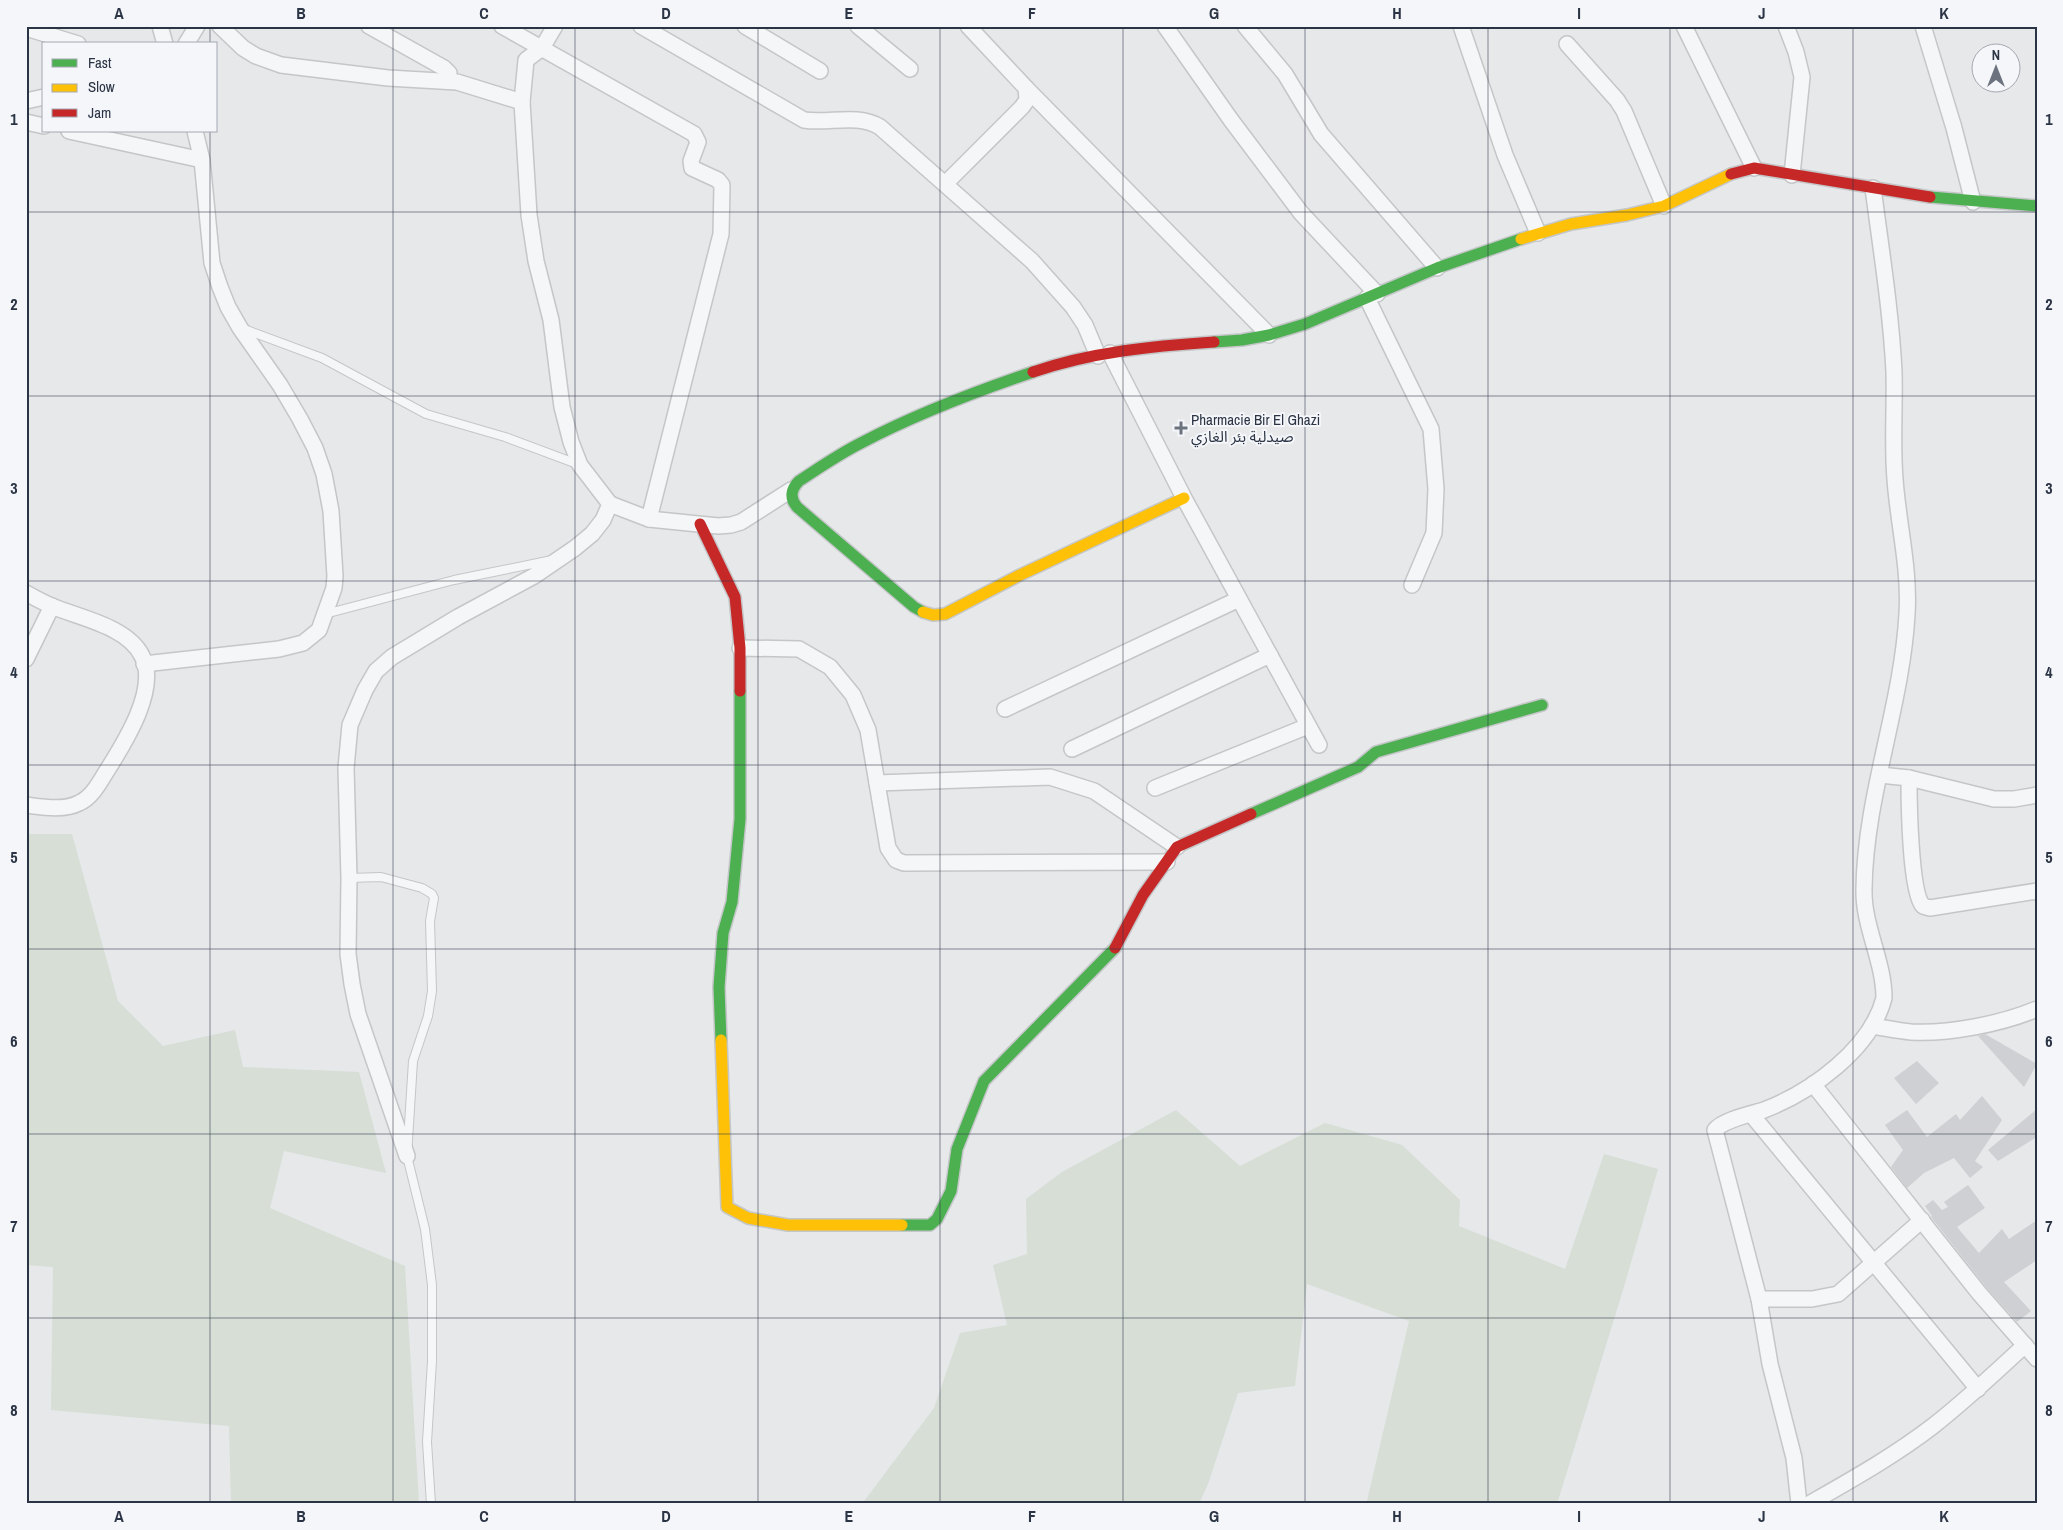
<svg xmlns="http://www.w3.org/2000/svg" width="2063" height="1530" viewBox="0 0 2063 1530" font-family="'Archivo Narrow','Noto Sans Arabic',sans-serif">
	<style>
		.green { fill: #d6ded6 }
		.building { fill: #ced0d3 }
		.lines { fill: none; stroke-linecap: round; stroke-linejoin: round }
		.lane-casing { stroke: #c4c6c8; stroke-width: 10 }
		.street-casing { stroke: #c4c6c8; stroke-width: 18 }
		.fast-casing { stroke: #c4c6c8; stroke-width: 14 }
		.slow-casing { stroke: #c4c6c8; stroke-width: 14 }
		.jam-casing { stroke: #c4c6c8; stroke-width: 14 }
		.lane { stroke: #f5f6f7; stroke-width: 8 }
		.street { stroke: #f5f6f7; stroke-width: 15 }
		.fast { stroke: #4caf50; stroke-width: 11 }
		.slow { stroke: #ffc107; stroke-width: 11 }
		.jam { stroke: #c62828; stroke-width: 11 }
		.grid { fill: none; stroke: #2b3445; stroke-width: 1; stroke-opacity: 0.55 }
		.poi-dot { fill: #6c737f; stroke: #f4f6f9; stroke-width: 2 }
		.labels { text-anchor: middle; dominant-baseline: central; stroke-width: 4; stroke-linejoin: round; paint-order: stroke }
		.poi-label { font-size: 15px; fill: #2b3445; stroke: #f4f6f9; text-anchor: start }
		.neatline { fill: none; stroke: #2b3445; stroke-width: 2 }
		.grid-label { font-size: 16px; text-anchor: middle; font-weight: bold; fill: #2b3445 }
	</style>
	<rect width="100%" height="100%" fill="#e6e8ea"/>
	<g class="green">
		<path d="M 26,834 L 72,834 L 118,1001 L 163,1046 L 235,1030 L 243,1067 L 359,1072 L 386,1173 L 284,1151 L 270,1208 L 405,1266 L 419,1504 L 231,1504 L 229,1426 L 51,1410 L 53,1267 L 26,1265 Z"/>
		<path d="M 1176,1110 L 1240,1166 L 1325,1123 L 1402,1145 L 1460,1200 L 1459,1226 L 1565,1269 L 1604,1154 L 1658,1169 L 1623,1290 L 1557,1504 L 1377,1504 L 1367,1501 L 1409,1321 L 1307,1284 L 1295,1386 L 1238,1393 L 1208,1484 L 1199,1504 L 862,1504 L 934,1408 L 960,1333 L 1007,1325 L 993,1265 L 1027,1254 L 1026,1199 L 1062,1172 Z"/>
	</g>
	<g class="building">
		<path d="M 1985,1034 L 2037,1064 L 2024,1087 L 1978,1036 Z"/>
		<path d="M 1917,1061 L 1939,1083 L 1916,1104 L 1894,1078 Z"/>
		<path d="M 1982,1096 L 2002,1120 L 1975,1161 L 1983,1167 L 1970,1178 L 1954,1158 L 1924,1173 L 1907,1188 L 1891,1167 L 1903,1150 L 1885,1125 L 1907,1110 L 1927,1137 L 1956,1114 L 1960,1120 Z"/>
		<path d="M 2037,1109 L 2037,1137 L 1998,1161 L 1988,1150 Z"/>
		<path d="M 1968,1185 L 1985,1208 L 1957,1227 L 1979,1253 L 2002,1229 L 2009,1239 L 2037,1220 L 2037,1260 L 2004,1282 L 2031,1311 L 2017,1322 L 1986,1287 L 1931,1217 L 1932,1216 L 1925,1206 L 1933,1200 L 1942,1210 L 1948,1207 L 1944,1202 Z"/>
	</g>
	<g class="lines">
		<g class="lane-casing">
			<g id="lane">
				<path d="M 244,329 L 322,358 L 426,414 L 505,437 L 580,465"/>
				<path d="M 325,614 L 454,580 L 552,560"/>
				<path d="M 349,878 L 381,877 L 422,888 L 432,894 L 434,898 L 430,921 L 432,991 L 428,1016 L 413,1061 L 407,1156 L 425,1229 L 432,1285 L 432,1361 L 427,1442 L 431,1504"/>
			</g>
		</g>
		<g class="street-casing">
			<g id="street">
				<path d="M 160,26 L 165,44"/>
				<path d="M 220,26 L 243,48 L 256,56 L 281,65 L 388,78 L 457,82 L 522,102"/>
				<path d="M 369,26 L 444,68 L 449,73 L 447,81"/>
				<path d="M 502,26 L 694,134 L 698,142 L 691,161 L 692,168 L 718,180 L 722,185 L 721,234 L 649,519"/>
				<path d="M 641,26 L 804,120 C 829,124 857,113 880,127 L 1032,261 L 1073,307 L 1085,325 L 1098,356"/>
				<path d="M 745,26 L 820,71"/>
				<path d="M 858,26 L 910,69"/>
				<path d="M 1165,26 L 1231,120 L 1301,213 L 1377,294"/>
				<path d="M 1245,26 L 1285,74 L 1321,134 L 1437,268"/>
				<path d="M 1461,26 L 1505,155 L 1538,233"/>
				<path d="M 1684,26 L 1754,168"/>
				<path d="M 1786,26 L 1796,52 L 1802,77 L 1792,175"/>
				<path d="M 1923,26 L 1954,128 L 1973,202"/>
				<path d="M 26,28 L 78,44"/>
				<path d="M 186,44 L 197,26"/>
				<path d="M 1567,44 L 1617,100 L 1624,111 L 1664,206"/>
				<path d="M 1026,88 L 1269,335"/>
				<path d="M 26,101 L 44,97"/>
				<path d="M 26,122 L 44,126"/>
				<path d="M 69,131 L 202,160"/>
				<path d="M 945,184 L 1022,107 L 1027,100 L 1026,88 L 968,26"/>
				<path d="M 1367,298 L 1431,429 L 1436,489 L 1434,533 L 1412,585"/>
				<path d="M 1110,353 L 1184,498 L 1319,745"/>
				<path d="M 610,504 L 649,519 L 718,526 L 731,525 L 741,522 L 791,490"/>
				<path d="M 26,593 C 35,598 44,603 54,607 C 81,618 128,627 142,656 C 159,688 125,742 108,769 C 100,781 93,797 79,803 C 64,811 42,807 26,805"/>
				<path d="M 740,648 L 799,649 L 830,667 L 853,695 L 868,730 L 888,848 L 896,860 L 904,863 L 1167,862"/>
				<path d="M 26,659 L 52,606"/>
				<path d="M 144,664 L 279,649 L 303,643 L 319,630 L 334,588 L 335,576 L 331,511 L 324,474 L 315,448 L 300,419 L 280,385 L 240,328 L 228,307 L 220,287 L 212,263 L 202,160 L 195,131"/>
				<path d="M 1005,709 L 1239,599"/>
				<path d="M 1072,749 L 1270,655"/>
				<path d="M 1880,775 L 1909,778 C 1909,801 1910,892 1923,906 L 1930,908 L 2037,891"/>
				<path d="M 1909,778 L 1994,799 L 2014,799 L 2037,795"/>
				<path d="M 877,783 L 1050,777 L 1094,791 L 1177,847"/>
				<path d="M 1155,788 L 1308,726"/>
				<path d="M 1872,1026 C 1885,1028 1898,1031 1911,1032 C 1949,1034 2001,1024 2037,1009"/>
				<path d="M 1813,1084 L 1979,1293 L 2037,1359"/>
				<path d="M 1751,1114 L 1978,1389"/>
				<path d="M 407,1156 L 358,1014 L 352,984 L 348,954 L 349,878 L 346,768 L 350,725 L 365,690 L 376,671 L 392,657 L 458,617 L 534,576 L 575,548 L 592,534 L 603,520 L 610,504 L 580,465 L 571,442 L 562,407 L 551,320 L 536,261 L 529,215 L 522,102 L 526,60 L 542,48 L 555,26"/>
				<path d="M 1759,1299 L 1812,1299 L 1838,1294 L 1922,1220"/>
				<path d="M 1799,1504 L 1794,1458 L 1770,1364 L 1759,1299 L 1715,1130 C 1723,1120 1751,1114 1764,1110 C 1811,1092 1871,1049 1884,998 C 1884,961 1863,926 1864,889 C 1865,796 1902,706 1907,614 C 1910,569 1898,523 1895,479 C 1892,443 1895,408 1894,372 C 1891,311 1881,249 1873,188"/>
				<path d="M 1809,1504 C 1851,1480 1894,1456 1933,1426 C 1965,1401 1995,1373 2025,1345"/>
			</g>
		</g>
		<g class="fast-casing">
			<g id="fast">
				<path d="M 1930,197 L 2037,206"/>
				<path d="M 1214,342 L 1242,340 L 1269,335 L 1305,324 L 1437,268 L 1521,239"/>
				<path d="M 923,612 L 914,607 L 797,507 C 789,498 791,489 799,481 C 819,468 839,454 861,443 C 916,414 974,392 1033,372"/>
				<path d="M 1251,814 L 1358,767 L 1376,752 L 1542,705"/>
				<path d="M 721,1040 L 719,987 L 723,933 L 732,902 L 740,819 L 740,691"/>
				<path d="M 902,1225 L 930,1225 L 937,1219 L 951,1191 L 957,1149 L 984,1081 L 1115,948"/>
			</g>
		</g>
		<g class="slow-casing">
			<g id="slow">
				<path d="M 1521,239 L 1571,224 L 1627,215 L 1664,206 L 1731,174"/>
				<path d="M 923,612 L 933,615 L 945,614 L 1020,575 L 1184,498"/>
				<path d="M 721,1040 L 727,1207 L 748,1218 L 788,1225 L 902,1225"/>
			</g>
		</g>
		<g class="jam-casing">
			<g id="jam">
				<path d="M 1731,174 L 1754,168 L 1930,197"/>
				<path d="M 1033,372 C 1091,352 1153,346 1214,342"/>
				<path d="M 700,524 L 735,597 L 740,648 L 740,691"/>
				<path d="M 1115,948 L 1143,895 L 1177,847 L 1251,814"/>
			</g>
		</g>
		<use href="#lane" class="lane"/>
		<use href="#street" class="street"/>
		<use href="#fast" class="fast"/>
		<use href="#slow" class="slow"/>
		<use href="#jam" class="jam"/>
	</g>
	<path class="grid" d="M 210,26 L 210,44M 393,26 L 393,1504M 575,26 L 575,1504M 758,26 L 758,1504M 940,26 L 940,1504M 1123,26 L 1123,1504M 1305,26 L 1305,1504M 1488,26 L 1488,1504M 1670,26 L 1670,1504M 1853,26 L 1853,1504M 210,131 L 210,1504M 26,212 L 2037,212M 26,396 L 2037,396M 26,581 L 2037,581M 26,765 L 2037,765M 26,949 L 2037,949M 26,1134 L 2037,1134M 26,1318 L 2037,1318"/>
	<path class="poi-dot" d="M1178.5 420.5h5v5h5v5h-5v5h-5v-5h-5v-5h5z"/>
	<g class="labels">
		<g class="poi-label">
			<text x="1191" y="419">Pharmacie Bir El Ghazi<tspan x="1191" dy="17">صيدلية بئر الغازي</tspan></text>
		</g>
	</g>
	<rect width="2063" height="1530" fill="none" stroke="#f4f6f9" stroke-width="55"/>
	<rect x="42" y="42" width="175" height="90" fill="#f4f6f9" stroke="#a4a8b1"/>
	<rect x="52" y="59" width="25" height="8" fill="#4caf50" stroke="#a4a8b1"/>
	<text x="88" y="68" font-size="15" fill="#2b3445">Fast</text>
	<rect x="52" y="84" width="25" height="8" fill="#ffc107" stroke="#a4a8b1"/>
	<text x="88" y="92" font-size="15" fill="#2b3445">Slow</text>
	<rect x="52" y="109" width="25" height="8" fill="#c62828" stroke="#a4a8b1"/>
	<text x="88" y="118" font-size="15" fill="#2b3445">Jam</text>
	<g transform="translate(1996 68)"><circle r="24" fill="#f4f6f9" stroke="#a4a8b1"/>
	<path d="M0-4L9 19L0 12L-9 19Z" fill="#6c737f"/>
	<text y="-8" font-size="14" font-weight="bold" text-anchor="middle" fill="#2b3445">N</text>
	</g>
	<rect x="28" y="28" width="2008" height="1474" class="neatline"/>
	<g class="grid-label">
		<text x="119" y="19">A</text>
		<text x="301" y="19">B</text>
		<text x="484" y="19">C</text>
		<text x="666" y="19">D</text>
		<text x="849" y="19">E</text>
		<text x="1032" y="19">F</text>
		<text x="1214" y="19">G</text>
		<text x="1397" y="19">H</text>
		<text x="1579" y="19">I</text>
		<text x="1762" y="19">J</text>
		<text x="1944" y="19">K</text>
		<text x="14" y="125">1</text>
		<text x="2049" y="125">1</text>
		<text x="14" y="310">2</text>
		<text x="2049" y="310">2</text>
		<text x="14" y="494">3</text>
		<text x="2049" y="494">3</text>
		<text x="14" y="678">4</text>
		<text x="2049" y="678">4</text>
		<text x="14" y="863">5</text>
		<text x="2049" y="863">5</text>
		<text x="14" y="1047">6</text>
		<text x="2049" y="1047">6</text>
		<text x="14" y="1232">7</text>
		<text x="2049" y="1232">7</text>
		<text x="14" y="1416">8</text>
		<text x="2049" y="1416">8</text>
		<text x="119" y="1522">A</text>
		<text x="301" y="1522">B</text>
		<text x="484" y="1522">C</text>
		<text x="666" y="1522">D</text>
		<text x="849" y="1522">E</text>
		<text x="1032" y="1522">F</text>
		<text x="1214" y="1522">G</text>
		<text x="1397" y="1522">H</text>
		<text x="1579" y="1522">I</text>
		<text x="1762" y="1522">J</text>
		<text x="1944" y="1522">K</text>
	</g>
</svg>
